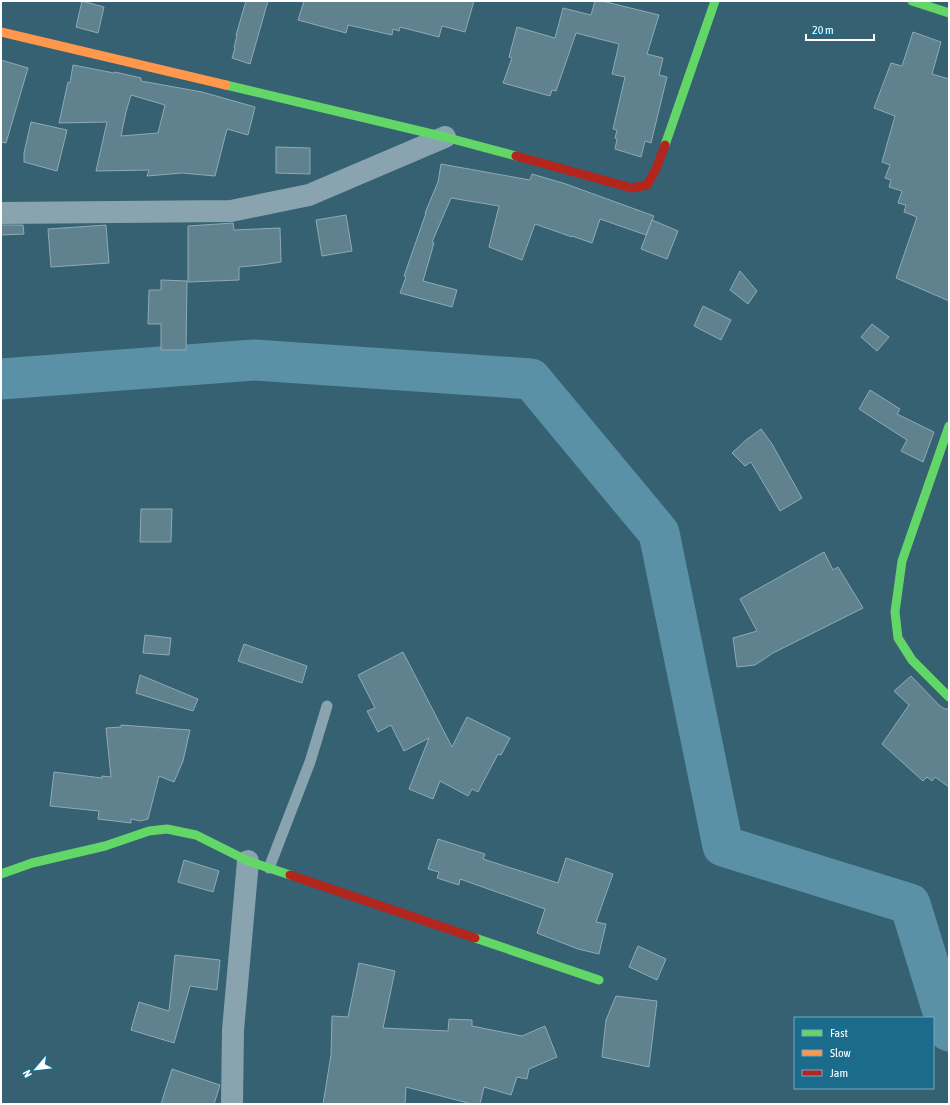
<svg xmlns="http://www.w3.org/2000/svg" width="950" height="1105" viewBox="0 0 950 1105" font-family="'Asap Condensed',sans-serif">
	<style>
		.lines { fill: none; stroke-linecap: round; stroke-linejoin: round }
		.river { stroke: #5a91a6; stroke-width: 41 }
		.building { fill: #60818e; stroke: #90aab5; fill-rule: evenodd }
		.lane { stroke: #89a4af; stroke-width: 11 }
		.street { stroke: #89a4af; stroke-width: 22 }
		.fast { stroke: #63d668; stroke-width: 9 }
		.slow { stroke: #ff974d; stroke-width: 9 }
		.jam { stroke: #b3261e; stroke-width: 9 }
	</style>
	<rect width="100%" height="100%" fill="#356172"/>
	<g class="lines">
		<path class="river" d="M 1,379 L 254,360 L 531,379 L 659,533 L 723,846 L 910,904 L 949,1031"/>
	</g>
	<g class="building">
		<path d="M 82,1 L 104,7 L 98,33 L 76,27 Z"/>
		<path d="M 246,1 L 268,1 L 250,64 L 232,58 L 235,48 L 234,48 L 237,35 L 236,35 Z"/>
		<path d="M 304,1 L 474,1 L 465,32 L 442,26 L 439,37 L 400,27 L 399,31 L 393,29 L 392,35 L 348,25 L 346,33 L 298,20 Z"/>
		<path d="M 595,1 L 602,1 L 659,15 L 647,54 L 663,58 L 659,75 L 667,77 L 651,143 L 645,141 L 641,157 L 615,149 L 617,139 L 615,138 L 617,130 L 613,129 L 625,77 L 612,74 L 619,44 L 576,33 L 556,91 L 552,90 L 550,96 L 503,83 L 512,58 L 509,57 L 517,27 L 555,38 L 563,8 L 591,15 Z"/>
		<path d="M 913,32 L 941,42 L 932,74 L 949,79 L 949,301 L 896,278 L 917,217 L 904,212 L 906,205 L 898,203 L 902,191 L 889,187 L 891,180 L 885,178 L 890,165 L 882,162 L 895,116 L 874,108 L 891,63 L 902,66 Z"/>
		<path d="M 1,60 L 28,68 L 6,143 L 1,142 Z"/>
		<path d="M 73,65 L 114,73 L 115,72 L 141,78 L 141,81 L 202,92 L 255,107 L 248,135 L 227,129 L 215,176 L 182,173 L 147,176 L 149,170 L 96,171 L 107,122 L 59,123 L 68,82 L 70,83 ZM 131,95 L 165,105 L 158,133 L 121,136 L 126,112 Z"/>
		<path d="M 31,122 L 67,130 L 57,171 L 24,162 L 24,153 Z"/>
		<path d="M 276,147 L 310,148 L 310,174 L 276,173 Z"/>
		<path d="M 441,164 L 530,180 L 532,174 L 566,184 L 654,216 L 646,235 L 600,219 L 592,243 L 572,236 L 572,237 L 535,224 L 522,260 L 489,247 L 499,206 L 451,198 L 432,242 L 434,243 L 423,281 L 457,290 L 452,307 L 400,293 L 406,277 L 404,276 L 426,213 L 425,213 L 438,182 Z"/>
		<path d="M 346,215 L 352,251 L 322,256 L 316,220 Z"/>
		<path d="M 652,220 L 678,231 L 667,259 L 641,249 Z"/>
		<path d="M 233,223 L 234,230 L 280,228 L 281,262 L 261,265 L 239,267 L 239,280 L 188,282 L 188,226 Z"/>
		<path d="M 1,225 L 23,225 L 24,234 L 1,235 Z"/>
		<path d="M 106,225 L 109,263 L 51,267 L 48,229 Z"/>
		<path d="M 740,271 L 757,291 L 748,304 L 730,290 Z"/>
		<path d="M 161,280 L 187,281 L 186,350 L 161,350 L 161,324 L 148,324 L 149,290 L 161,290 Z"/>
		<path d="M 703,306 L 731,320 L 721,340 L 694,326 Z"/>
		<path d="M 872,324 L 889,337 L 877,351 L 861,337 Z"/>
		<path d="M 870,390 L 900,409 L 897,414 L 934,432 L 923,462 L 901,451 L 907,440 L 859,409 Z"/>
		<path d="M 761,429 L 772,444 L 802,498 L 780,511 L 751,462 L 745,466 L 732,453 L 746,440 Z"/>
		<path d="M 141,509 L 172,509 L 171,542 L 140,542 Z"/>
		<path d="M 824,552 L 833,570 L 838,567 L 863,608 L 773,653 L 755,665 L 737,667 L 733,638 L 757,631 L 740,599 Z"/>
		<path d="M 145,635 L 171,638 L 169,655 L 143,653 Z"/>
		<path d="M 244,644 L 307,666 L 302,683 L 238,661 Z"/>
		<path d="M 403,652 L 452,747 L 467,717 L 510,738 L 501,755 L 498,754 L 478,792 L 472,789 L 468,796 L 440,781 L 433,799 L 409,789 L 429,738 L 404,751 L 391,725 L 378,732 L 367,711 L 375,708 L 358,675 Z"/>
		<path d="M 140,675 L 198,699 L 193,711 L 136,693 Z"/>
		<path d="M 911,676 L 940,706 L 945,709 L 949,709 L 949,787 L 935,777 L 932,781 L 927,777 L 923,781 L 882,744 L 909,705 L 894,691 Z"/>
		<path d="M 121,725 L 190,730 L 183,761 L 174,782 L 159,776 L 148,819 L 140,821 L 131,819 L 131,823 L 98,819 L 99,811 L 50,806 L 54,772 L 102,778 L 102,776 L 111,777 L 106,728 L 121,727 Z"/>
		<path d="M 438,839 L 485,854 L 483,859 L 558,883 L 566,858 L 613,874 L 596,922 L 606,924 L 599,954 L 578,949 L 537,933 L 545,909 L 460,879 L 459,885 L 437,878 L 439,872 L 428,869 Z"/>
		<path d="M 184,860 L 219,871 L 213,892 L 178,882 Z"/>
		<path d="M 638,946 L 666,959 L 657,980 L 629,967 Z"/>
		<path d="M 175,955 L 220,960 L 217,990 L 190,986 L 174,1043 L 131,1030 L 139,1002 L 169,1011 Z"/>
		<path d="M 359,963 L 395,971 L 383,1028 L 448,1031 L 449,1019 L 472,1020 L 472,1026 L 522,1036 L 545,1026 L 557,1057 L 529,1069 L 527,1079 L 517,1077 L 511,1095 L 484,1087 L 480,1104 L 472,1104 L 406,1087 L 405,1104 L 323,1104 L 331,1055 L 332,1016 L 348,1017 Z"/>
		<path d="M 616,996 L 657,1001 L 649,1067 L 602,1057 L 606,1020 Z"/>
		<path d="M 172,1069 L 220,1085 L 214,1104 L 161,1104 Z"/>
	</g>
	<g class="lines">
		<path class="lane" d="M 269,868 L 310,762 L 327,706"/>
		<g class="street">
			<path d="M 1,213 L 231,211 L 309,195 L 445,137"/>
			<path d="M 232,1104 L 233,1030 L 248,861"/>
		</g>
		<g class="fast">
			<path d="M 912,1 L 949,13"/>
			<path d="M 226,85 L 445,137 L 516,156"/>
			<path d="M 665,145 L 715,1"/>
			<path d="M 949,426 L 902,561 L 895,612 L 898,638 L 912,660 L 949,697"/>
			<path d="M 1,874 L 32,863 L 105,846 L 149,831 L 167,829 L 196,835 L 248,861 L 290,875"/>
			<path d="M 475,938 L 599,980"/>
		</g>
		<path class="slow" d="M 1,32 L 226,85"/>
		<g class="jam">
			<path d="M 516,156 L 632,188 L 647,185 L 656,169 L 665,145"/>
			<path d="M 290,875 L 475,938"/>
		</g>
	</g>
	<rect width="950" height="1105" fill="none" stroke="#ffffff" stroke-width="4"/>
	<rect x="794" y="1017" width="140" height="72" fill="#1b6c8c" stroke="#76a7ba"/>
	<rect x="802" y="1030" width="20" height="6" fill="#63d668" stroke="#76a7ba"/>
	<text x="830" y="1037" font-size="12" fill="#ffffff">Fast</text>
	<rect x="802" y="1050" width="20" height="6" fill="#ff974d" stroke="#76a7ba"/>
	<text x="830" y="1057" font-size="12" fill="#ffffff">Slow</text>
	<rect x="802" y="1070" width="20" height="6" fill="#b3261e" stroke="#76a7ba"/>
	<text x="830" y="1077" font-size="12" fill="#ffffff">Jam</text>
	<g transform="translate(36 1069) rotate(242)" stroke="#1b6c8c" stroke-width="3" paint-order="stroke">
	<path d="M0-3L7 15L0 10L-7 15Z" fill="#ffffff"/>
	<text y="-6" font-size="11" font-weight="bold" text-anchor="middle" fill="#ffffff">N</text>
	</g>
	<path d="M806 34v6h68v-6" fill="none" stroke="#ffffff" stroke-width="2"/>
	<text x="812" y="34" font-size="12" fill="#ffffff" stroke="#1b6c8c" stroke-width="3" paint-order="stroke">20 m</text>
</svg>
